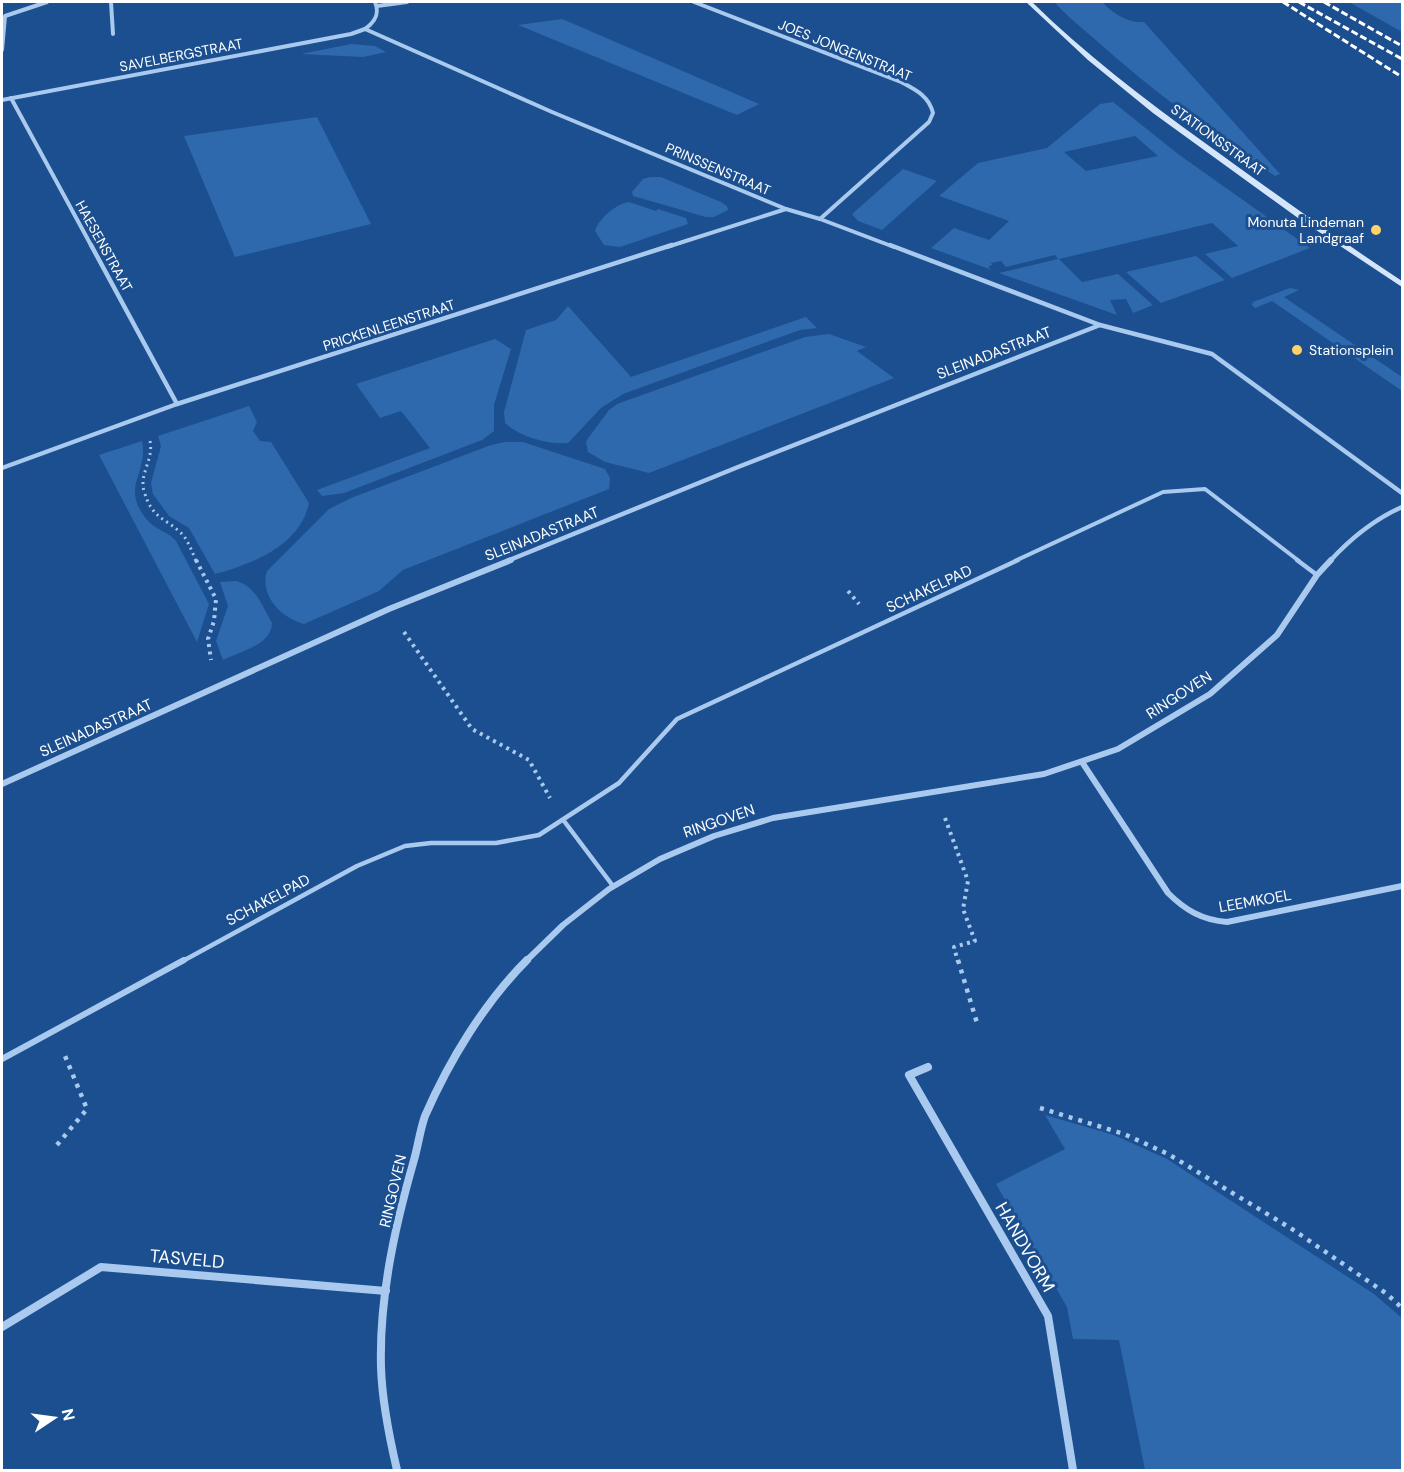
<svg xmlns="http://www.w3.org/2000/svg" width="1404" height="1472" viewBox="0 0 1404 1472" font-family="'DM Sans',sans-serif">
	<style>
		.green { fill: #2e69ad; fill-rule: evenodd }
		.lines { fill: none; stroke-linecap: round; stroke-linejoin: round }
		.path-far2 { stroke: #a9c9ee; stroke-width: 3; stroke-dasharray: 2 4; stroke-linecap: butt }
		.path-far1 { stroke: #a9c9ee; stroke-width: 4; stroke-dasharray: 3 4.5; stroke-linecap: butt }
		.path { stroke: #a9c9ee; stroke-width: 4.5; stroke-dasharray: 4 6; stroke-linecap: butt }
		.lane-far2 { stroke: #a9c9ee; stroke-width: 4 }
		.lane-far1 { stroke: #a9c9ee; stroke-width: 4.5 }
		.lane { stroke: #a9c9ee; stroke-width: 6 }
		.street-far3 { stroke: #a9c9ee; stroke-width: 4 }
		.street-far2 { stroke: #a9c9ee; stroke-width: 4.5 }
		.street-far1 { stroke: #a9c9ee; stroke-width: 6 }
		.street { stroke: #a9c9ee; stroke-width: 8 }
		.secondary { fill: #d6e6fa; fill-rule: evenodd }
		.rail { stroke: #fff; stroke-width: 3; stroke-dasharray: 7 3; stroke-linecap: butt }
		.poi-dot { fill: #ffd166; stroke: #1b4f8f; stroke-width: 2 }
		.labels { text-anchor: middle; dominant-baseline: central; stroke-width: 6; stroke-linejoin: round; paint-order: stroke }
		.far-street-label { font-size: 14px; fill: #fff; stroke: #1b4f8f }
		.far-poi-label { font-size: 14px; fill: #fff; stroke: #1b4f8f; text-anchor: end }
		.street-label { font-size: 15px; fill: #fff; stroke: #1b4f8f }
		.near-street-label { font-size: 18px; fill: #fff; stroke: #1b4f8f }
	</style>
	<rect width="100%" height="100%" fill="#1b4f8f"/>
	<g class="green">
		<path d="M 1054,2 L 1102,2 C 1114,14 1127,23 1144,22 L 1280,174 L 1275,176 C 1213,136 1153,91 1098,42 C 1083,29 1067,16 1054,2 Z"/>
		<path d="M 1349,2 L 1402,2 L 1402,32 Z"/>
		<path d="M 562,19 L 581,27 L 759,104 L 737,115 L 518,25 Z"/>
		<path d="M 351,44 L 375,46 L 386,52 L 363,57 L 301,54 Z"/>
		<path d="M 1113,102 L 1178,154 L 1267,217 L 1260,220 L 1272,228 L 1279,226 L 1310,248 L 1232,278 L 1205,254 L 1238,246 L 1212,223 L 1059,259 L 1082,282 L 1118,274 L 1153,305 L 1133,313 L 1126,299 L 1110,300 L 1117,315 L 999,273 L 1058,259 L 1055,255 L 1006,267 L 1001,261 L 991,263 L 992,265 L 988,267 L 992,270 L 931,248 L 954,228 L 989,240 L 1009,221 L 939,196 L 978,163 L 1047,148 L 1100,104 ZM 1135,136 L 1158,156 L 1086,171 L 1064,152 Z"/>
		<path d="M 317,117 L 371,224 L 235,257 L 184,136 Z"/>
		<path d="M 903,169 L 937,181 L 882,230 L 858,221 L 852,214 Z"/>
		<path d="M 650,177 L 661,177 L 721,202 L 727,206 L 728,210 L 714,217 L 706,217 L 633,196 L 632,192 L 643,179 Z"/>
		<path d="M 629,202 L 656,211 L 658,209 L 686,218 L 688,224 L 620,247 L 604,245 L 595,231 C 599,218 616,204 629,202 Z"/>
		<path d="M 1196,256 L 1225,280 L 1161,303 L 1126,272 Z"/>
		<path d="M 1290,288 L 1299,290 L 1284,297 L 1402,377 L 1402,391 L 1272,301 L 1255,308 L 1252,305 L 1253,302 Z"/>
		<path d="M 568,306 L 631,377 L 806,317 L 817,328 L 800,330 L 623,394 L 601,408 L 568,443 C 548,445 520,437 505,423 L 504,412 L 526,330 L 556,320 Z"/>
		<path d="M 829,334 L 866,347 L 857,351 L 894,378 L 649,473 L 605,462 L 588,452 L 586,442 L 589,437 L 609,410 L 617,404 L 805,337 Z"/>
		<path d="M 495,339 L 511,349 L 494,405 L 494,431 L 482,440 L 344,493 L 322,496 L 317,490 L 430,448 L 401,411 L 380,418 L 356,384 Z"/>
		<path d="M 249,406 L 257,422 L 253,431 L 260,441 L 271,442 L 309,503 C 300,546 252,564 215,574 L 189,528 L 169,516 L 153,494 L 151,483 L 161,446 L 158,436 Z"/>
		<path d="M 142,441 C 149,475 118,487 149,522 C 157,530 169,532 176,541 L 209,604 L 197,642 L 99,455 Z"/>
		<path d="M 505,442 L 523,442 L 605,469 L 610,478 L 609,489 L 403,570 L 379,591 L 304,624 C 282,618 259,596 267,571 L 329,509 L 351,498 L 491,445 Z"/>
		<path d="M 236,581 C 256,586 262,606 272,623 C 272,645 239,652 223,660 L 216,641 L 228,606 L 220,582 Z"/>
		<path d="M 1045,1115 L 1114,1135 L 1167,1159 L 1374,1294 L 1402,1318 L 1402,1470 L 1145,1470 L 1119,1340 L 1073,1339 L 1067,1307 L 996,1184 L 1065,1149 Z"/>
	</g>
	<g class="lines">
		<path class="path-far2" d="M 150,441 C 154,459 139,474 144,491 C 152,518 163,517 180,532 C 188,539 192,552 196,561"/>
		<g class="path-far1">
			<path d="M 196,560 L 216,599 L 214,621 L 208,639 L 211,660"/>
			<path d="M 848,591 L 859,604"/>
			<path d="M 404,632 L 472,729 L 529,760 L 550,798"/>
			<path d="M 945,818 L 968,881 L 963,909 L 975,941 L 954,947 L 958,962"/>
		</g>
		<g class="path">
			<path d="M 958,960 L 977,1023"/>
			<path d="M 1040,1108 L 1124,1134 L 1168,1154 L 1292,1229 L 1387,1294 L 1402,1308"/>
			<path d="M 57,1145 L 87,1109 L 65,1056"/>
		</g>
		<path class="lane-far2" d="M 1015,561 L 1163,492 L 1205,489 L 1299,561"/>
		<g class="lane-far1">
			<path d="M 1297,560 L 1317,575"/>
			<path d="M 564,821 L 613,886"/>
			<path d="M 181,962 L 357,866 L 405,846 L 431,843 L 496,843 L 539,835 L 619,783 L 677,719 L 1018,560"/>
		</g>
		<path class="lane" d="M 2,1059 L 184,960"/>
		<g class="street-far3">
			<path d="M 111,2 L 113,34"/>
			<path d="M 375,2 C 380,14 375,22 365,29 L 552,112 L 786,209 L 820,219 L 894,247"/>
			<path d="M 694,2 L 901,82 C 916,90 929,96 933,113 L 929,122 L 820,219"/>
			<path d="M 377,6 L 407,2"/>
			<path d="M 2,50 L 5,16 L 47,2"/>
			<path d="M 11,98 L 92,247"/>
			<path d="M 2,100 L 351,34 L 365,29"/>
			<path d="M 667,247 L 786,209"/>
		</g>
		<g class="street-far2">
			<path d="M 91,245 L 177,404"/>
			<path d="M 890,245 L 1100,325 L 1212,354 L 1402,493"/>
			<path d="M 2,468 L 177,404 L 672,245"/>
			<path d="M 507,561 L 738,467 L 1100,325"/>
			<path d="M 1330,561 C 1351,538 1373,520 1402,507"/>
		</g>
		<g class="street-far1">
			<path d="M 1082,762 L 1168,893 C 1185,910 1202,920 1227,922 L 1402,886"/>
			<path d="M 2,784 L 389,609 L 511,560"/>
			<path d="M 525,962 L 563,925 L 609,889 L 660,859 L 714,836 L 773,818 L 1044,774 L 1118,749 L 1210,694 L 1277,635 L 1317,575 L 1331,560"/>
		</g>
		<g class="street">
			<path d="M 928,1067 L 909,1075 L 1048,1316 L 1073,1470"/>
			<path d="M 2,1327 L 101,1267 L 386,1291"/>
			<path d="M 397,1470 C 389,1436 382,1401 381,1367 C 379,1298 395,1226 414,1160 C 418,1146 420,1130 425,1116 C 449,1061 484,1003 527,960"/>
		</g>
		<path class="secondary" d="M 1026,2 L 1032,2 C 1085,54 1144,99 1205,143 C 1270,190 1335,237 1402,281 L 1402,287 L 1298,218 L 1153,113 L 1088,60 Z"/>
		<g class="rail">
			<path d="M 1283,2 L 1402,77"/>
			<path d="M 1299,2 L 1402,59"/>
			<path d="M 1324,2 L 1402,46"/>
		</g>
	</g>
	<g class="poi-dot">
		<circle cx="1376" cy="230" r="6"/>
		<circle cx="1297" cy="350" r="6"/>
	</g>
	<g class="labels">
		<g class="far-street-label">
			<text transform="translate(845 50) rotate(22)">JOES JONGENSTRAAT</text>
			<text transform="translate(181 55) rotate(-11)">SAVELBERGSTRAAT</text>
			<text transform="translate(1218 140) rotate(36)">STATIONSSTRAAT</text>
			<text transform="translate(718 169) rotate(23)">PRINSSENSTRAAT</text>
			<text transform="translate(104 246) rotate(61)">HAESENSTRAAT</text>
			<text transform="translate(389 325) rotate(-18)">PRICKENLEENSTRAAT</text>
		</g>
		<g class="far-poi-label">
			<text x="1364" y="222">Monuta Lindeman<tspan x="1364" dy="16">Landgraaf</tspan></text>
			<text x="1309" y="350" text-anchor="start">Stationsplein</text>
		</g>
		<g class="street-label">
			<text transform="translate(994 353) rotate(-21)">SLEINADASTRAAT</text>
			<text transform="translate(542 534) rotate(-22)">SLEINADASTRAAT</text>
			<text transform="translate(929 589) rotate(-25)">SCHAKELPAD</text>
			<text transform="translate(1179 695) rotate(-33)">RINGOVEN</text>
			<text transform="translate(96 728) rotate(-24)">SLEINADASTRAAT</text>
			<text transform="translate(719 821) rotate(-19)">RINGOVEN</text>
			<text transform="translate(268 900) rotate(-28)">SCHAKELPAD</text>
			<text transform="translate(1255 901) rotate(-10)">LEEMKOEL</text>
			<text transform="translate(393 1191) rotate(-77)">RINGOVEN</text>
		</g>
		<g class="near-street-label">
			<text transform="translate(1025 1247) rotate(60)">HANDVORM</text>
			<text transform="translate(187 1259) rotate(5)">TASVELD</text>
		</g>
	</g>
	<rect width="1404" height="1472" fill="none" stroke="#ffffff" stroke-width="6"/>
	<g transform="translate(54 1418) rotate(77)" stroke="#1b4f8f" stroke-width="4.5" paint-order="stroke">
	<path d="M0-4.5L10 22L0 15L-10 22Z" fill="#ffffff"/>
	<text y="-9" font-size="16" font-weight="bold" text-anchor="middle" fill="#ffffff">N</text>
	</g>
</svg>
